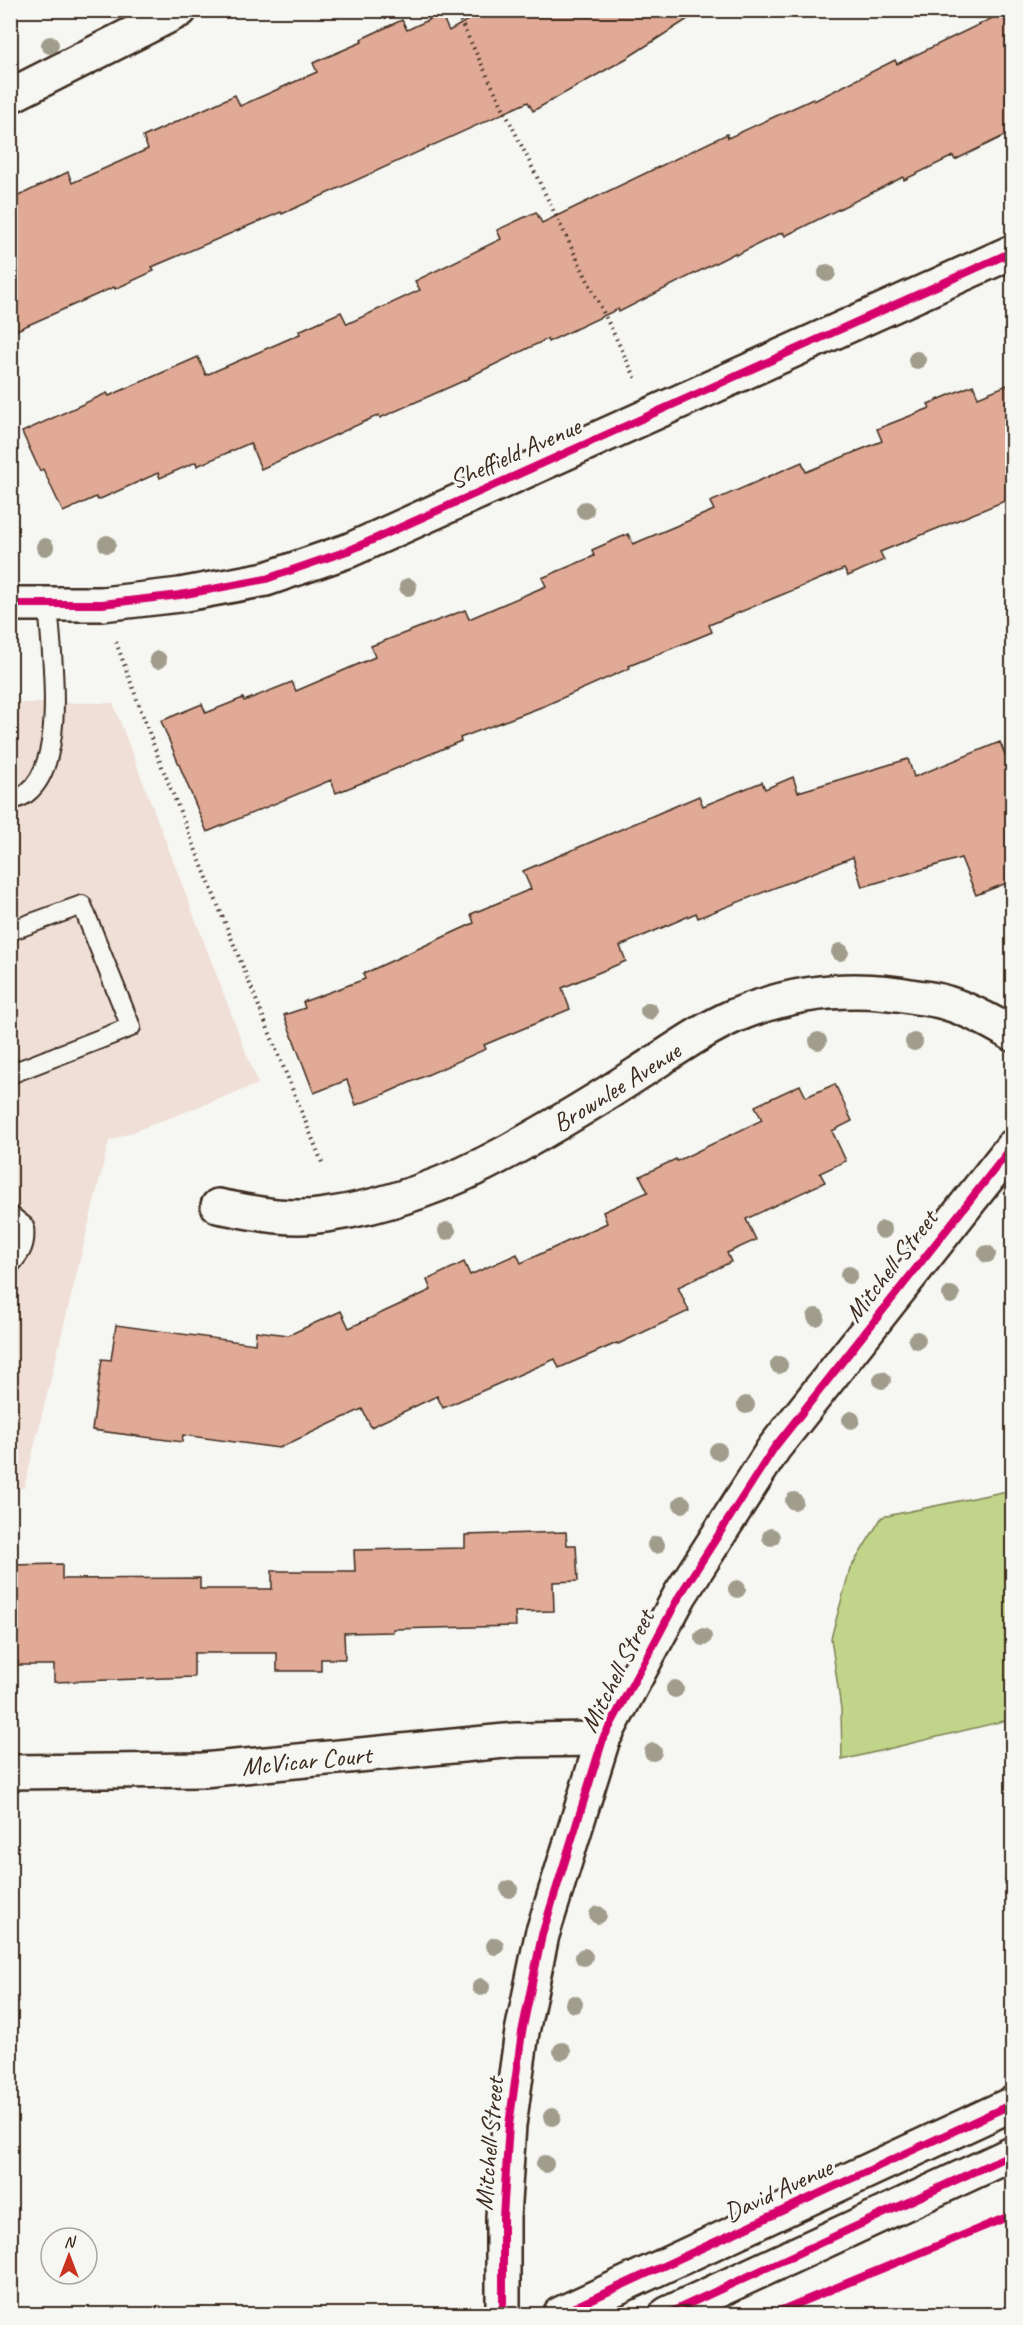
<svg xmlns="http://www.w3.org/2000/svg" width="1023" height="2325" viewBox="0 0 1023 2325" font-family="Caveat,sans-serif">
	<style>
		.built { fill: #efdfd6 }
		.green { fill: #c0d58a; stroke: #7e8054; stroke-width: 1.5 }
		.building { fill: #e0aa96; stroke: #3b2a1e; stroke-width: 1.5 }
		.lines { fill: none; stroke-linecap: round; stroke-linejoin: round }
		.service-casing { stroke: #3b2a1e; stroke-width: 22 }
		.minor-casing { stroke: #3b2a1e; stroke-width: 38 }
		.tertiary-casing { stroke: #3b2a1e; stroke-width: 38 }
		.secondary-casing { stroke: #3b2a1e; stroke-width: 38 }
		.path { stroke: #3b2a1e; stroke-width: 4; stroke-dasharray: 1.5 4.5; stroke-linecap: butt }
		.service { stroke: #f6f6f2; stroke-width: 18 }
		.minor { stroke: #f6f6f2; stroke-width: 33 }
		.tertiary { stroke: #f6f6f2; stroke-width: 33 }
		.secondary { stroke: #f6f6f2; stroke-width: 33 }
		.cycleway-casing { stroke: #f6f6f2; stroke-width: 11 }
		.cycleway { stroke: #d6006c; stroke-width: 8 }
		.tree { fill: #a19d8c }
		.labels { text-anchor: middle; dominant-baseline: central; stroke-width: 6; stroke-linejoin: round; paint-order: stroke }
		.street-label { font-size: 26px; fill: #3b2a1e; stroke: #f6f6f2 }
	</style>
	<rect width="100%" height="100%" fill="#f6f6f2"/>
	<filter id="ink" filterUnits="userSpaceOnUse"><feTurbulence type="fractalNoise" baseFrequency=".0167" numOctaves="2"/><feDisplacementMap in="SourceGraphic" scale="12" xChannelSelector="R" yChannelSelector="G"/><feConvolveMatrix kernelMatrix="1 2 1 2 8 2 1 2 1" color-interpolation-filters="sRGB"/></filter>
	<g filter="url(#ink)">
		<path class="built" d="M 11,703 L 113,703 L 258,1084 L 109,1141 L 24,1488 L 11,1487 Z"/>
		<path class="green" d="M 1012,1490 L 1012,1719 L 842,1760 L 841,1709 L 831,1638 L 850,1569 L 882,1517 Z"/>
		<g class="building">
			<path d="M 485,10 L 702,10 L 627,58 L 533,111 L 528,102 L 282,214 L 281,212 L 152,267 L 154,271 L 115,289 L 114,287 L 10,333 L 10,200 L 68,172 L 72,183 L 148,149 L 143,137 L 235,95 L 240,106 L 317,72 L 313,63 L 362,42 L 361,39 L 402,20 L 407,30 L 441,14 L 449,31 Z"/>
			<path d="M 1009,10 L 1012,10 L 1012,132 L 955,160 L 953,156 L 904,180 L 903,177 L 785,236 L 783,232 L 736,255 L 735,253 L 619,312 L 618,309 L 548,342 L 547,339 L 469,377 L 470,378 L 380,418 L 379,415 L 261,469 L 250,443 L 197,466 L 196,462 L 160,478 L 158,473 L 98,500 L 96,497 L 63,512 L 43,469 L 40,471 L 22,432 L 107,393 L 109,396 L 198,357 L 206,375 L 300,334 L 299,331 L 341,312 L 347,324 L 420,290 L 415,281 L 501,239 L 497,230 L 536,212 L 542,223 L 727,134 L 728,138 L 813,99 L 814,101 L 895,60 L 897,64 Z"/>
			<path d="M 1012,383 L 1012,498 L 880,552 L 884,560 L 848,576 L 844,569 L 709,625 L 712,632 L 629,666 L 630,668 L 544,706 L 460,738 L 461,741 L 374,778 L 336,793 L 331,780 L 207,832 L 161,721 L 202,704 L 206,713 L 243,698 L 244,701 L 292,682 L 296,691 L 375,657 L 371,646 L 465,610 L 469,619 L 546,586 L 542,578 L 594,556 L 592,550 L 628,534 L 633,544 L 714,510 L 710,502 L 802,462 L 806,472 L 882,441 L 877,429 L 930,408 L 928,404 L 973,385 L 978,397 Z"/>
			<path d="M 1000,742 L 1012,772 L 1012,881 L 976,895 L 961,858 L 862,887 L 853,857 L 698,918 L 696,913 L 620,946 L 626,961 L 562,988 L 570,1009 L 484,1045 L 486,1049 L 382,1095 L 356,1105 L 347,1080 L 314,1093 L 284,1015 L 305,1008 L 303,1002 L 365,979 L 363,974 L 474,923 L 471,914 L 531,889 L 523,871 L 699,796 L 703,806 L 762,782 L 765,789 L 793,777 L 798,792 L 908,759 L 914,777 Z"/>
			<path d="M 835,1084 L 852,1121 L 832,1131 L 846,1161 L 820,1173 L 825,1182 L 746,1219 L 756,1240 L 727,1253 L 731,1262 L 678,1287 L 689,1311 L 618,1344 L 617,1343 L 559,1368 L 555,1359 L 443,1408 L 437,1396 L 371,1427 L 362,1409 L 279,1448 L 183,1435 L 182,1442 L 92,1430 L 102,1359 L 111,1360 L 116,1325 L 255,1344 L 256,1331 L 289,1335 L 341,1311 L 349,1328 L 431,1290 L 427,1280 L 464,1262 L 470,1275 L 517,1254 L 521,1263 L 607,1223 L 603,1212 L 648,1192 L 640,1176 L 676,1159 L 677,1161 L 762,1120 L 755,1106 L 800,1085 L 806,1097 Z"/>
			<path d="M 566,1532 L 567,1545 L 576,1545 L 578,1581 L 553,1582 L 554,1611 L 515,1612 L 516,1626 L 393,1629 L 393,1632 L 344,1633 L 345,1659 L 321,1659 L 321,1671 L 277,1671 L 277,1653 L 194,1653 L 194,1677 L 54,1682 L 54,1665 L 18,1665 L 18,1661 L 10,1661 L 10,1565 L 62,1564 L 62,1579 L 200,1578 L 200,1589 L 272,1589 L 272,1571 L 355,1571 L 354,1550 L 465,1548 L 465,1535 Z"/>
		</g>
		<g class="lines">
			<g class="service-casing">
				<g id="service">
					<path d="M 10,801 C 16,799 23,797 27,793 C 68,761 51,650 48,604"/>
					<path d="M 10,931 L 82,905 L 131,1027 L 10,1074"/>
					<path d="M 10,1215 L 24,1226 C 26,1244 22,1252 10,1265"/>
				</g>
			</g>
			<g class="minor-casing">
				<g id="minor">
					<path d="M 10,96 L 180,10"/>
					<path id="s1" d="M 218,1206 C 254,1213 289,1221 326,1215 C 389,1206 453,1182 509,1151 C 552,1127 596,1101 637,1074 C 669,1054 700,1031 734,1016 C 793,991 854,985 916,997 C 926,998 938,1000 947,1003 C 970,1010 992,1022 1012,1034"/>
					<path id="s2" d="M 10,1772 L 203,1770 L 516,1740 L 603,1739"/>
				</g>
			</g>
			<g class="tertiary-casing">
				<g id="tertiary">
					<path d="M 10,604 L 102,604 L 180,595 L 266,579 L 350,550 L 1012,252"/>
					<path d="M 503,2314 L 503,2217 L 509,2125 L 522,2032 L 542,1935 L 603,1739 L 680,1595 L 774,1448 L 1012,1147"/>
				</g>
			</g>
			<g class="secondary-casing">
				<g id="secondary">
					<path d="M 560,2314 L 1012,2104"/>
					<path d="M 667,2314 L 1012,2154"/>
				</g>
			</g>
			<g class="path">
				<path d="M 455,10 L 636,379"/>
				<path d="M 116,642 L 158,757 L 323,1165"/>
			</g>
			<use href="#service" class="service"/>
			<use href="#minor" class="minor"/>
			<use href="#tertiary" class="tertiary"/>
			<use href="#secondary" class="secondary"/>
			<g class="cycleway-casing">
				<g id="cycleway">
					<path d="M 10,604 L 102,604 L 180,595 L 266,579 L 350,550 L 1012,252"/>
					<path d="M 503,2314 L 503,2217 L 509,2125 L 522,2032 L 542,1935 L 603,1739 L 680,1595 L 774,1448 L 1012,1147"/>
					<path d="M 560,2314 L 1012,2104"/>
					<path d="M 667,2314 L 1012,2154"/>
					<path d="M 772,2314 L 1012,2215"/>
				</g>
			</g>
			<use href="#cycleway" class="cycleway"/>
		</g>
		<g class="tree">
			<circle cx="50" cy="45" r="9"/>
			<circle cx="827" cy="273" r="9"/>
			<circle cx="917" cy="360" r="9"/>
			<circle cx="585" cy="510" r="9"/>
			<circle cx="107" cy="544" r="9"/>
			<circle cx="45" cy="547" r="9"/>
			<circle cx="408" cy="587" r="9"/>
			<circle cx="158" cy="660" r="9"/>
			<circle cx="840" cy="952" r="9"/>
			<circle cx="649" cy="1011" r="9"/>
			<circle cx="818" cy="1041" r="9"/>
			<circle cx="914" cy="1042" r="9"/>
			<circle cx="883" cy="1230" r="9"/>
			<circle cx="447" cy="1231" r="9"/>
			<circle cx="987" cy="1254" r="9"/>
			<circle cx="849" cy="1275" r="9"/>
			<circle cx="951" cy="1295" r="9"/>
			<circle cx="816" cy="1317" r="9"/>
			<circle cx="917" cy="1340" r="9"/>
			<circle cx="779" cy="1365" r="9"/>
			<circle cx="882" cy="1380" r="9"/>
			<circle cx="746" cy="1405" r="9"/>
			<circle cx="851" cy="1420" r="9"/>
			<circle cx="718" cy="1451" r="9"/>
			<circle cx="794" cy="1501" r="9"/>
			<circle cx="682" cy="1504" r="9"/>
			<circle cx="771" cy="1537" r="9"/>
			<circle cx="656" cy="1545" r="9"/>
			<circle cx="737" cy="1589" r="9"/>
			<circle cx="703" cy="1637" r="9"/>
			<circle cx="675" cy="1689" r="9"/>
			<circle cx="653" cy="1752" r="9"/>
			<circle cx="509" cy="1889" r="9"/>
			<circle cx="598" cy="1915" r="9"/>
			<circle cx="495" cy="1946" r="9"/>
			<circle cx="584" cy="1957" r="9"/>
			<circle cx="481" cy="1987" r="9"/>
			<circle cx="574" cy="2004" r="9"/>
			<circle cx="562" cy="2051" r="9"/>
			<circle cx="552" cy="2117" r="9"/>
			<circle cx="545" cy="2164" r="9"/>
		</g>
	</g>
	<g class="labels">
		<g class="street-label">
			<text transform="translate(515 453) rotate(-24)">Sheffield Avenue</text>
			<text stroke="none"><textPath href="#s1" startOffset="429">Brownlee Avenue</textPath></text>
			<text transform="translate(891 1266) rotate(-52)">Mitchell Street</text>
			<text transform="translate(617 1671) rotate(-63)">Mitchell Street</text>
			<text stroke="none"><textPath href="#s2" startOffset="297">McVicar Court</textPath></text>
			<text transform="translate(489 2144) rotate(-85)">Mitchell Street</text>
			<text transform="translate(778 2190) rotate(-25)">David Avenue</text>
		</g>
	</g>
	<rect width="1023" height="2325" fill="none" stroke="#f6f6f2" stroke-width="36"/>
	<rect x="18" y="18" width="987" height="2289" fill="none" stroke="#3b2a1e" stroke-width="2" filter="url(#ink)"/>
	<g transform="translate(69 2256)"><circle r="28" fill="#f6f6f2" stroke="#aba49d" stroke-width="1.5"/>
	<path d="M0-4.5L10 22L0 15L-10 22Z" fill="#c8321e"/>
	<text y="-9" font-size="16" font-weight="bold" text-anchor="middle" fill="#3b2a1e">N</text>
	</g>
</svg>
